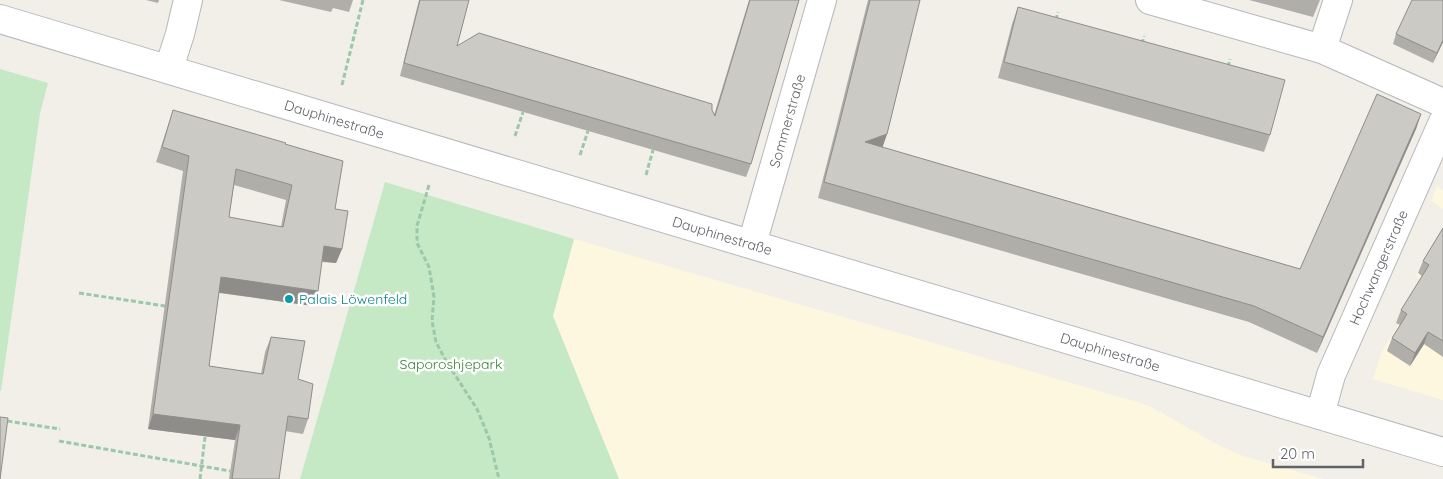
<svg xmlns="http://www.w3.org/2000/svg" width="1443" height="479" viewBox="0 0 1443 479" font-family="Quicksand,sans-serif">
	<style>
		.commercial { fill: #fef7e0 }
		.green { fill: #c5e8c5 }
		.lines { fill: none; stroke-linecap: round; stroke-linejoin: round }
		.street-casing { stroke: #b5b8bc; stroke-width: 30 }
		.secondary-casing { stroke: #b6babf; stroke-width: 30 }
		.path { stroke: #9cc7a9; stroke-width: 3; stroke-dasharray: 5 2.5; stroke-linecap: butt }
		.street { stroke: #fff; stroke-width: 28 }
		.secondary { stroke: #fff; stroke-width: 28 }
		.wall { fill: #afaea9; fill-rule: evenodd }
		.shaded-wall { fill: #8f8d8a }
		.building { fill: #cccac5; stroke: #8f8d8a; fill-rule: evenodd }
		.culture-dot { fill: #0f9aa8; stroke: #fff; stroke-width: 2 }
		.labels { text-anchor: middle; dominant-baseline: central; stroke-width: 5; stroke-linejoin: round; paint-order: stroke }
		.street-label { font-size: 14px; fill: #5f6368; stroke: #fff }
		.culture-label { font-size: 14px; fill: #0d838f; stroke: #fff; text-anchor: start }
		.park-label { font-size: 14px; fill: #348238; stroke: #fff }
	</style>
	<rect width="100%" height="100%" fill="#f1efe8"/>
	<g class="commercial">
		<path d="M 1437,186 L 1443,190 L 1443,209 L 1431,201 Z"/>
		<path d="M 1443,233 L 1443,400 L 1373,379 L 1382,351 L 1401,321 L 1398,318 L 1421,280 L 1416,275 Z"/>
		<path d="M 574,239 L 1137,402 L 1151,407 L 1220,446 L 1243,456 L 1323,479 L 619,479 L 553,316 Z"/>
	</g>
	<g class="green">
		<path d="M 0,69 L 48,83 L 40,113 L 1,391 L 0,391 Z"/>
		<path d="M 385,182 L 574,239 L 553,316 L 619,479 L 300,479 Z"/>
	</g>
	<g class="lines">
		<g class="street-casing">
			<g id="street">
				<path d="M 1150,0 L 1322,49 L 1443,103"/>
				<path d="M 1322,49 L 1338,0"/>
				<path d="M 169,68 L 180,34 L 188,0"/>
				<path id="s1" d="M 752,244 L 822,0"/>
				<path id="s2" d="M 1320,415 L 1331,375 L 1443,122"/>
			</g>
		</g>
		<g class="secondary-casing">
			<g id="secondary">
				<path id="s3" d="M 0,19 L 1443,452"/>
			</g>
		</g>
		<g class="path">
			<path d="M 1056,20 L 1058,12"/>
			<path d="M 1142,44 L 1144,36"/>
			<path d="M 1228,67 L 1230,59"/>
			<path d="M 342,85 L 363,0"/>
			<path d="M 515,136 L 523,112"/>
			<path d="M 580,155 L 588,131"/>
			<path d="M 646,175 L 653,150"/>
			<path d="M 429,185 L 417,226 L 417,243 L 429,267 L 434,297 L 432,321 L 436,342 L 446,361 L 477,409 L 489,438 L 499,479"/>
			<path d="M 79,293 L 165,306"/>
			<path d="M 0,420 L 60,429"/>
			<path d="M 59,441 L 230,471"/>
			<path d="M 200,479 L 205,437"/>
		</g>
		<use href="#street" class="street"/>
		<use href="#secondary" class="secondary"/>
	</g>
	<g class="wall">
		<path d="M 146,0 L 159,0 L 158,3 Z"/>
		<path d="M 279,0 L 353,0 L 349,12 L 333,8 L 331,12 Z"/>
		<path d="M 419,0 L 469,0 L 457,46 L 712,110 L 714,115 L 749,0 L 799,0 L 751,164 L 746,177 L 400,76 Z"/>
		<path d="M 868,0 L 920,0 L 887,134 L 882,147 L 1300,269 L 1421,114 L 1416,129 L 1317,353 L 1249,322 L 818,198 L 835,132 Z"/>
		<path d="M 1249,0 L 1320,0 L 1313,17 Z"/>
		<path d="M 1443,0 L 1443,42 L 1433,63 L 1393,44 L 1396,34 Z"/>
		<path d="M 1018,7 L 1270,135 L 1264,152 L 998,78 L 1012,24 Z"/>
		<path d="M 173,110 L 285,144 L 335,209 L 342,249 L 336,263 L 322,262 L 313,306 L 219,293 L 209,366 L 261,374 L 265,352 L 271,337 L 298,379 L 308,419 L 303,434 L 285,431 L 279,479 L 229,479 L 235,440 L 148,429 L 183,171 L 156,162 ZM 234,185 L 286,200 L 281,227 L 229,217 Z"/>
		<path d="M 1443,228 L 1443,357 L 1424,344 L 1410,366 L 1387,351 L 1392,338 L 1400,325 L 1396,323 L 1401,310 L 1422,276 L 1418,273 L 1423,261 Z"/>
	</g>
	<g class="shaded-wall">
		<path d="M 1443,40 L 1443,42 L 1433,63 L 1437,53 Z"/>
		<path d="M 1421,114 L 1416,129 L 1317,353 L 1323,337 Z"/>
		<path d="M 887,134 L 882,149 L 865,142 Z"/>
		<path d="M 324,246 L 342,249 L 336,263 L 319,261 Z"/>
		<path d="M 221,277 L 318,291 L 313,306 L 215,292 Z"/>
		<path d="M 1428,332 L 1424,344 L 1410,366 L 1415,353 Z"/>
		<path d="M 153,414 L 240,425 L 235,440 L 148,429 Z"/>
	</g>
	<g class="building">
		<path d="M 420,0 L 469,0 L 457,46 L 479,33 L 712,104 L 712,110 L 715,116 L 750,0 L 799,0 L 751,164 L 404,63 Z"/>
		<path d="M 870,0 L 920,0 L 887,134 L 865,142 L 1300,269 L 1377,94 L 1421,114 L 1323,337 L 1254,306 L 824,182 L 841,117 Z"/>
		<path d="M 1412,0 L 1443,0 L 1443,40 L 1437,53 L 1396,34 Z"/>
		<path d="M 1018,7 L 1285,80 L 1270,135 L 1004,62 Z"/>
		<path d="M 173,110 L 286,143 L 285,144 L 343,161 L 335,209 L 348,211 L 342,249 L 324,246 L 318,291 L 221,277 L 209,366 L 263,374 L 271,337 L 305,341 L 298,379 L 313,384 L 308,419 L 288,416 L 279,479 L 232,479 L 240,425 L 153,414 L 189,156 L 162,147 ZM 236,169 L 292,185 L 283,227 L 229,217 Z"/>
		<path d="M 1443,228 L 1443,341 L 1428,332 L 1415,353 L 1392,338 L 1407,314 L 1401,310 L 1429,265 L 1423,261 Z"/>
		<path d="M 0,417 L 8,418 L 0,479 Z"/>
	</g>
	<circle class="culture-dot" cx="289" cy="299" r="5"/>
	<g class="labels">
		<g class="street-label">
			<text stroke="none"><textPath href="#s3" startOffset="349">Dauphinestraße</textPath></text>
			<text stroke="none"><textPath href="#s1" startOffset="128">Sommerstraße</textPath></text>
			<text stroke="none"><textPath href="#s3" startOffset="754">Dauphinestraße</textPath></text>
			<text stroke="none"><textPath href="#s2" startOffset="159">Hochwangerstraße</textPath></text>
			<text stroke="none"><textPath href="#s3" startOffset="1159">Dauphinestraße</textPath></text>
		</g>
		<g class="culture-label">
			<text x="299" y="299">Palais Löwenfeld</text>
		</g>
		<g class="park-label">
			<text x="451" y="364">Saporoshjepark</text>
		</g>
	</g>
	<path d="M1273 459v8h90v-8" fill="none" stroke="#5f6368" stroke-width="2.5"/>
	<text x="1280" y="459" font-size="15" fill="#5f6368" stroke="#ffffff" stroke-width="4" paint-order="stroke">20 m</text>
</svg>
